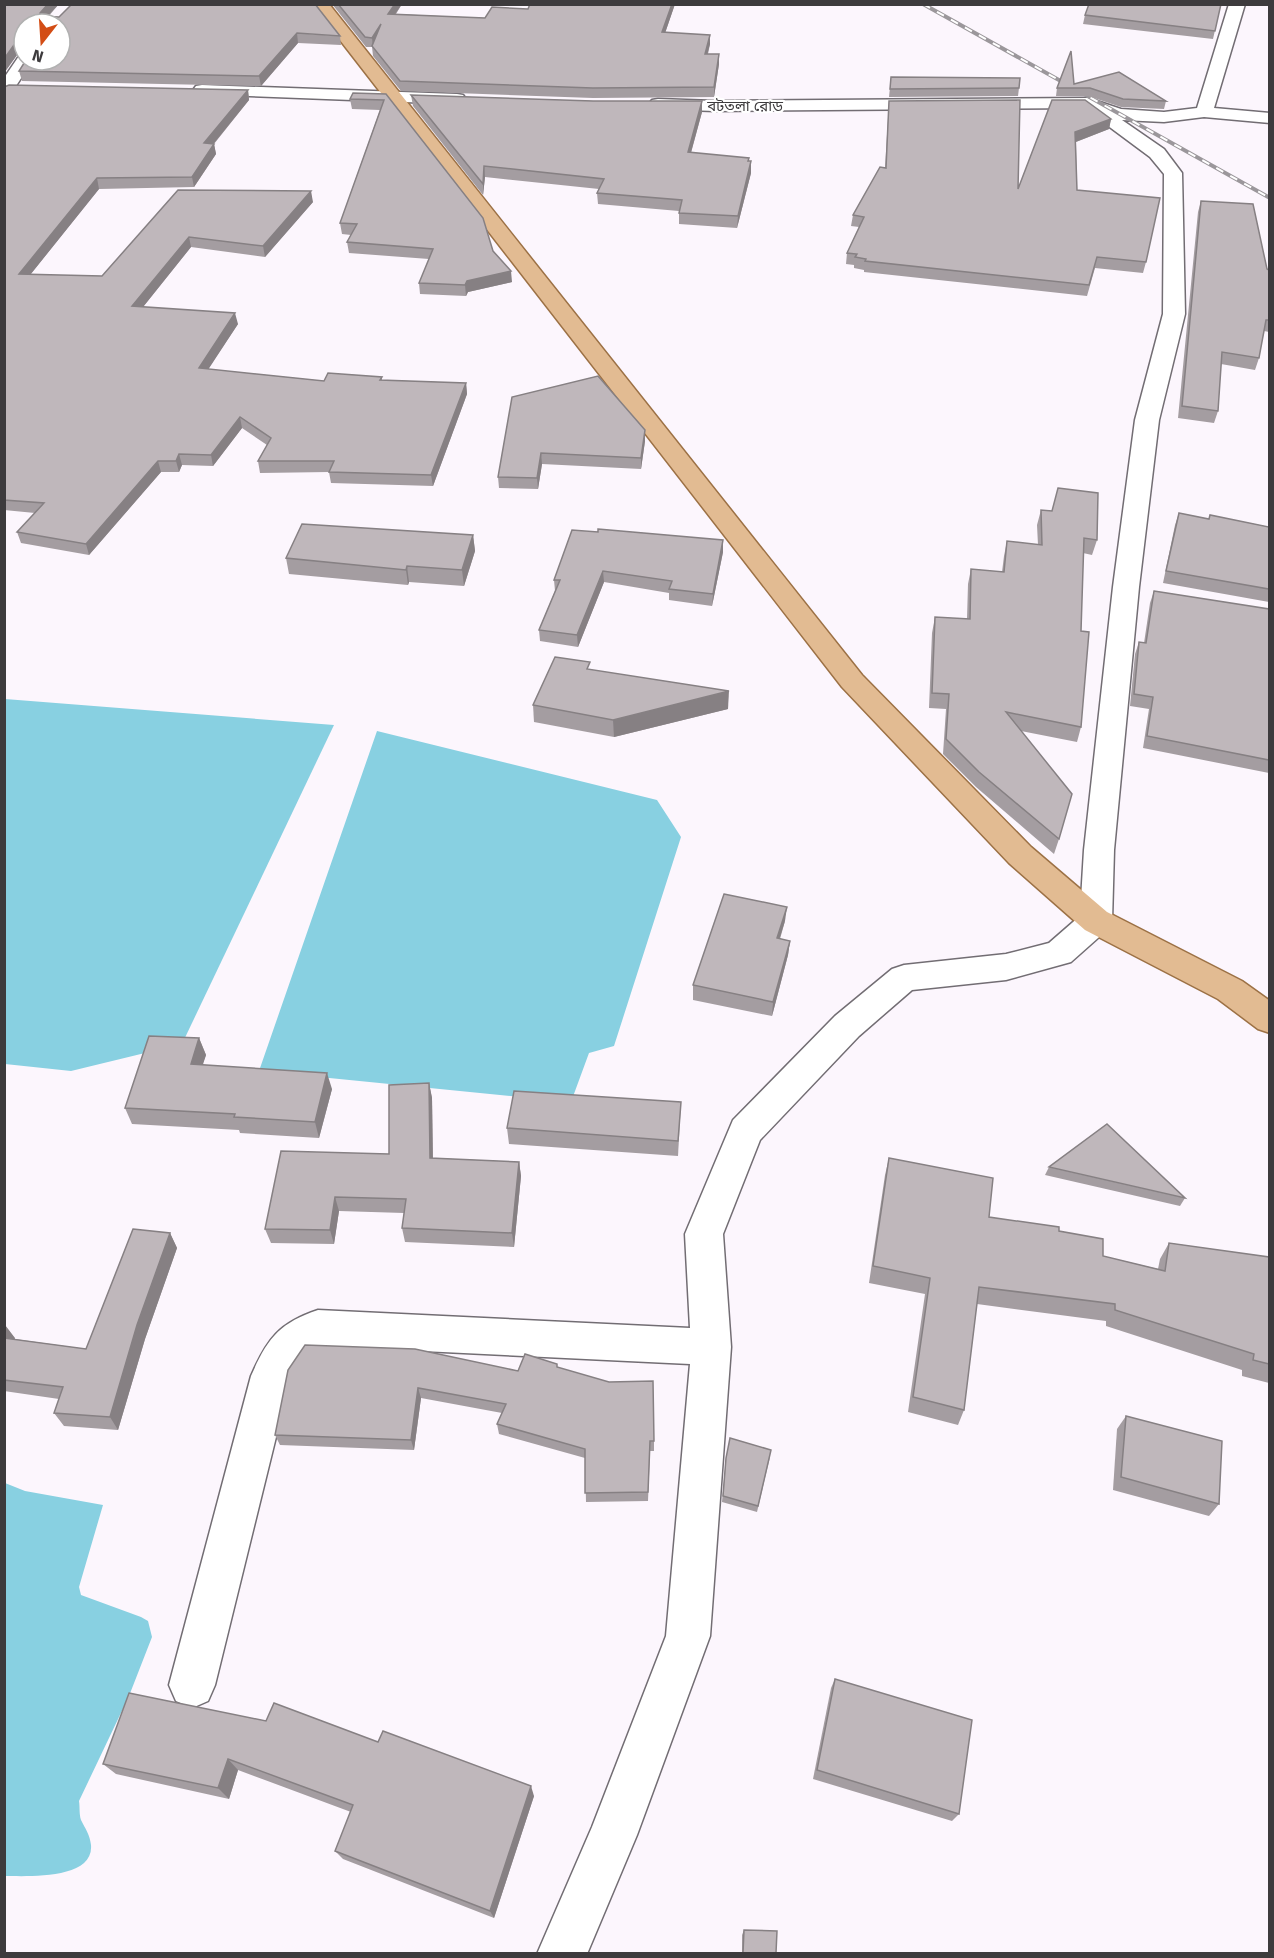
<svg xmlns="http://www.w3.org/2000/svg" width="1274" height="1958" viewBox="0 0 1274 1958" font-family="'Fira Sans','Noto Sans Bengali',sans-serif">
	<style>
		.water { fill: #88d0e1 }
		.lines { fill: none; stroke-linecap: round; stroke-linejoin: round }
		.minor-casing { stroke: #726d73; stroke-width: 3 }
		.major-casing { stroke: #9c7145; stroke-width: 3 }
		.minor { fill: #fff; fill-rule: evenodd }
		.major { fill: #e2bb92; fill-rule: evenodd }
		.rail-casing { stroke: #9b979b; stroke-width: 4 }
		.rail { stroke: #fff; stroke-width: 2; stroke-dasharray: 8; stroke-linecap: butt }
		.wall { fill: #a49da1 }
		.shaded-wall { fill: #868083 }
		.building { fill: #bfb7bb; stroke: #868083; stroke-width: 1.5 }
		.labels { text-anchor: middle; dominant-baseline: central; stroke-width: 4.5; stroke-linejoin: round; paint-order: stroke }
		.far-street-label { font-size: 15px; fill: #3d3b3d; stroke: #fff }
	</style>
	<rect width="100%" height="100%" fill="#fcf6fd"/>
	<g class="water">
		<path d="M 5,699 L 334,725 L 182,1044 L 71,1071 L 5,1064 Z"/>
		<path d="M 377,731 L 657,800 L 681,837 L 614,1046 L 589,1053 L 571,1102 L 259,1071 Z"/>
		<path d="M 5,1483 L 25,1491 L 103,1505 L 79,1587 L 81,1595 L 141,1617 L 148,1621 L 152,1637 L 129,1696 L 79,1801 C 80,1807 79,1814 81,1820 C 85,1828 90,1835 91,1845 C 94,1880 27,1876 5,1876 Z"/>
	</g>
	<g class="lines">
		<g class="minor-casing">
			<g id="minor">
				<path d="M 1229,4 L 1245,4 L 1214,108 L 1270,113 L 1270,123 L 1204,117 L 1164,122 L 1122,120 L 1164,149 L 1182,173 L 1185,314 L 1159,420 L 1139,587 L 1114,850 L 1112,921 L 1107,930 L 1071,962 L 1006,980 L 912,990 L 859,1036 L 760,1140 L 723,1234 L 731,1347 L 710,1636 L 637,1835 L 587,1954 L 537,1954 L 592,1827 L 666,1636 L 690,1364 L 319,1346 C 305,1354 297,1366 290,1380 L 215,1685 L 208,1701 L 192,1708 L 176,1701 L 169,1685 L 251,1376 C 267,1339 279,1323 318,1310 L 690,1328 L 685,1234 L 733,1120 L 835,1016 L 892,969 L 904,965 L 1006,954 L 1049,943 L 1080,916 L 1084,850 L 1113,587 L 1135,420 L 1163,314 L 1164,174 L 1150,157 L 1084,108 L 715,111 L 658,109 L 652,108 L 649,104 L 652,100 L 658,99 L 715,101 L 1088,98 L 1121,109 L 1164,112 L 1197,108 Z"/>
				<path d="M 24,55 L 24,60 L 33,60 L 12,92 L 4,93 L 4,78 L 19,56 Z"/>
				<path d="M 202,85 L 457,94 L 463,95 L 466,99 L 463,103 L 457,104 L 196,94 L 193,90 L 196,86 Z"/>
			</g>
		</g>
		<g class="major-casing">
			<path id="major" d="M 312,4 L 329,4 L 862,675 L 1031,847 L 1107,912 L 1242,981 L 1270,1001 L 1270,1033 L 1258,1029 L 1218,999 L 1085,930 L 1009,863 L 842,687 Z"/>
		</g>
		<use href="#minor" class="minor"/>
		<use href="#major" class="major"/>
		<g class="rail-casing">
			<path id="rail" d="M 923,4 L 1270,198"/>
		</g>
		<use href="#rail" class="rail"/>
	</g>
	<g class="wall">
		<path d="M 4,4 L 59,4 L 48,17 L 340,36 L 341,45 L 298,43 L 261,86 L 22,81 L 19,71 L 60,60 L 24,24 L 24,54 L 24,53 L 17,55 L 4,73 Z"/>
		<path d="M 332,4 L 402,4 L 396,14 L 485,18 L 528,9 L 675,4 L 665,33 L 710,35 L 710,44 L 708,54 L 719,64 L 714,97 L 593,98 L 401,91 L 373,56 L 372,47 L 366,47 Z"/>
		<path d="M 1221,4 L 1213,39 L 1083,24 L 1085,15 Z"/>
		<path d="M 891,77 L 1019,88 L 1018,96 L 889,97 Z"/>
		<path d="M 1074,84 L 1166,101 L 1164,109 L 1121,107 L 1088,96 L 1056,96 L 1057,88 Z"/>
		<path d="M 4,87 L 248,90 L 249,100 L 214,144 L 216,154 L 194,187 L 99,189 L 30,275 L 102,276 L 178,190 L 313,202 L 265,257 L 191,247 L 143,307 L 238,324 L 208,369 L 324,381 L 382,377 L 382,380 L 466,383 L 467,394 L 433,486 L 331,483 L 329,472 L 260,473 L 258,461 L 267,445 L 242,428 L 213,466 L 182,465 L 179,472 L 161,472 L 89,555 L 21,543 L 17,532 L 35,513 L 4,510 Z"/>
		<path d="M 386,94 L 493,251 L 512,282 L 468,292 L 466,296 L 420,294 L 419,283 L 429,259 L 349,253 L 347,242 L 351,235 L 342,234 L 340,223 L 380,110 L 352,109 L 350,99 Z"/>
		<path d="M 411,95 L 593,101 L 702,101 L 702,112 L 691,153 L 749,161 L 751,173 L 737,228 L 679,224 L 679,211 L 598,204 L 597,193 L 599,189 L 485,177 L 483,195 L 413,106 Z"/>
		<path d="M 1052,100 L 1111,119 L 1109,129 L 1076,142 L 1077,190 L 1146,262 L 1143,273 L 1095,268 L 1087,296 L 864,272 L 864,270 L 854,268 L 854,265 L 846,264 L 847,253 L 859,227 L 851,226 L 853,215 L 885,168 L 889,101 L 1018,189 Z"/>
		<path d="M 1201,201 L 1267,269 L 1269,270 L 1269,332 L 1264,331 L 1259,358 L 1255,370 L 1221,364 L 1218,411 L 1214,423 L 1178,418 L 1198,212 Z"/>
		<path d="M 512,397 L 645,441 L 641,469 L 542,464 L 538,489 L 499,488 L 498,477 Z"/>
		<path d="M 1041,510 L 1052,511 L 1097,540 L 1092,555 L 1083,553 L 1081,631 L 1081,727 L 1077,742 L 1021,731 L 1059,839 L 1054,854 L 976,787 L 943,754 L 946,709 L 929,708 L 932,633 L 935,617 L 967,619 L 968,584 L 971,569 L 1002,572 L 1004,556 L 1007,541 L 1038,545 L 1037,525 Z"/>
		<path d="M 1179,513 L 1209,519 L 1210,515 L 1269,527 L 1269,602 L 1163,583 L 1175,525 Z"/>
		<path d="M 598,532 L 723,540 L 723,552 L 712,606 L 669,600 L 669,593 L 604,582 L 578,647 L 540,641 L 539,630 L 555,591 L 554,580 Z"/>
		<path d="M 473,535 L 475,551 L 464,586 L 409,582 L 408,585 L 289,574 L 286,558 Z"/>
		<path d="M 1154,591 L 1269,609 L 1269,773 L 1143,748 L 1149,709 L 1130,706 L 1135,654 L 1139,642 L 1144,643 L 1150,603 Z"/>
		<path d="M 590,670 L 728,709 L 614,737 L 534,722 L 533,705 Z"/>
		<path d="M 785,921 L 780,939 L 790,941 L 788,955 L 772,1016 L 693,1000 L 693,985 Z"/>
		<path d="M 199,1038 L 206,1055 L 202,1065 L 332,1089 L 319,1138 L 240,1133 L 239,1130 L 132,1124 L 125,1108 Z"/>
		<path d="M 429,1083 L 432,1098 L 433,1158 L 519,1162 L 521,1176 L 514,1247 L 405,1242 L 402,1228 L 404,1213 L 339,1211 L 334,1244 L 271,1243 L 265,1229 L 389,1154 Z"/>
		<path d="M 681,1102 L 678,1156 L 509,1144 L 507,1128 Z"/>
		<path d="M 889,1158 L 989,1217 L 1059,1231 L 1103,1256 L 1158,1269 L 1160,1259 L 1169,1243 L 1269,1257 L 1269,1383 L 1242,1376 L 1242,1370 L 1106,1326 L 1106,1321 L 977,1304 L 964,1410 L 958,1425 L 908,1412 L 925,1294 L 869,1283 L 885,1175 Z"/>
		<path d="M 1049,1167 L 1185,1198 L 1180,1206 L 1045,1175 Z"/>
		<path d="M 170,1233 L 177,1248 L 145,1339 L 118,1430 L 64,1426 L 54,1413 L 59,1399 L 4,1391 L 4,1324 L 15,1339 L 86,1349 Z"/>
		<path d="M 558,1367 L 654,1441 L 654,1451 L 650,1451 L 648,1501 L 586,1502 L 585,1458 L 499,1434 L 497,1424 L 502,1413 L 421,1398 L 414,1450 L 280,1445 L 275,1435 L 288,1370 L 518,1371 Z"/>
		<path d="M 1126,1416 L 1219,1504 L 1209,1516 L 1113,1490 L 1117,1429 Z"/>
		<path d="M 770,1457 L 757,1512 L 722,1502 L 726,1458 Z"/>
		<path d="M 835,1679 L 959,1814 L 952,1821 L 813,1779 L 831,1688 Z"/>
		<path d="M 266,1721 L 378,1742 L 534,1796 L 494,1918 L 343,1859 L 335,1851 L 351,1812 L 238,1770 L 229,1799 L 116,1774 L 103,1764 Z"/>
		<path d="M 744,1930 L 776,1953 L 742,1953 L 742,1935 Z"/>
	</g>
	<g class="shaded-wall">
		<path d="M 48,4 L 59,4 L 42,22 L 40,16 L 40,13 Z"/>
		<path d="M 395,4 L 402,4 L 389,23 L 388,14 Z"/>
		<path d="M 672,4 L 675,4 L 662,42 L 662,32 Z"/>
		<path d="M 381,24 L 373,47 L 372,38 Z"/>
		<path d="M 297,33 L 298,43 L 261,86 L 259,76 Z"/>
		<path d="M 710,35 L 710,44 L 705,63 L 705,54 Z"/>
		<path d="M 21,43 L 24,53 L 17,55 L 4,73 L 4,59 L 14,45 Z"/>
		<path d="M 719,54 L 719,64 L 714,97 L 714,87 Z"/>
		<path d="M 248,90 L 249,100 L 206,153 L 204,143 Z"/>
		<path d="M 702,101 L 702,112 L 688,163 L 688,152 Z"/>
		<path d="M 1111,119 L 1109,129 L 1073,143 L 1075,132 Z"/>
		<path d="M 214,144 L 216,154 L 194,187 L 192,177 Z"/>
		<path d="M 751,161 L 751,173 L 737,228 L 738,216 Z"/>
		<path d="M 484,166 L 485,177 L 483,195 L 483,184 Z"/>
		<path d="M 97,178 L 99,189 L 22,285 L 19,274 Z"/>
		<path d="M 311,191 L 313,202 L 265,257 L 263,246 Z"/>
		<path d="M 189,237 L 191,247 L 135,317 L 132,306 Z"/>
		<path d="M 511,271 L 512,282 L 468,292 L 466,296 L 465,285 L 467,281 Z"/>
		<path d="M 235,313 L 238,324 L 202,379 L 199,368 Z"/>
		<path d="M 466,383 L 467,394 L 433,486 L 431,475 Z"/>
		<path d="M 240,417 L 242,428 L 213,466 L 211,455 Z"/>
		<path d="M 645,430 L 645,441 L 641,469 L 641,458 Z"/>
		<path d="M 541,453 L 542,464 L 538,489 L 537,478 Z"/>
		<path d="M 179,454 L 182,465 L 179,472 L 176,461 Z"/>
		<path d="M 158,461 L 161,472 L 89,555 L 86,544 Z"/>
		<path d="M 473,535 L 475,551 L 464,586 L 462,570 Z"/>
		<path d="M 723,540 L 723,552 L 712,606 L 713,594 Z"/>
		<path d="M 407,566 L 409,582 L 408,585 L 406,570 Z"/>
		<path d="M 603,571 L 604,582 L 578,647 L 577,635 Z"/>
		<path d="M 729,691 L 728,709 L 614,737 L 613,720 Z"/>
		<path d="M 787,907 L 785,921 L 775,953 L 777,938 Z"/>
		<path d="M 790,941 L 788,955 L 772,1016 L 773,1002 Z"/>
		<path d="M 199,1038 L 206,1055 L 198,1080 L 191,1064 Z"/>
		<path d="M 327,1073 L 332,1089 L 319,1138 L 315,1122 Z"/>
		<path d="M 429,1083 L 432,1098 L 433,1173 L 430,1158 Z"/>
		<path d="M 519,1162 L 521,1176 L 514,1247 L 512,1233 Z"/>
		<path d="M 335,1197 L 339,1211 L 334,1244 L 330,1230 Z"/>
		<path d="M 170,1233 L 177,1248 L 145,1339 L 118,1430 L 110,1417 L 137,1325 Z"/>
		<path d="M 5,1325 L 15,1338 L 11,1351 L 4,1342 Z"/>
		<path d="M 418,1388 L 421,1398 L 414,1450 L 411,1440 Z"/>
		<path d="M 228,1759 L 238,1770 L 229,1799 L 218,1788 Z"/>
		<path d="M 531,1786 L 534,1796 L 494,1918 L 490,1911 Z"/>
	</g>
	<g class="building">
		<path d="M 4,4 L 48,4 L 40,13 L 40,16 L 59,17 L 72,4 L 315,4 L 340,36 L 297,33 L 259,76 L 19,71 L 26,60 L 60,60 L 60,24 L 24,24 L 24,48 L 21,43 L 14,45 L 4,59 Z"/>
		<path d="M 338,4 L 395,4 L 388,14 L 485,18 L 492,7 L 528,9 L 530,4 L 672,4 L 662,32 L 710,35 L 705,54 L 719,54 L 714,87 L 593,88 L 400,81 L 372,46 L 381,24 L 372,38 L 365,37 Z"/>
		<path d="M 1089,4 L 1221,4 L 1215,31 L 1085,15 Z"/>
		<path d="M 1071,51 L 1074,84 L 1119,72 L 1166,101 L 1123,99 L 1090,88 L 1057,88 Z"/>
		<path d="M 891,77 L 1020,78 L 1019,88 L 890,89 Z"/>
		<path d="M 9,85 L 248,90 L 204,143 L 214,144 L 192,177 L 97,178 L 19,274 L 102,276 L 178,190 L 311,191 L 263,246 L 189,237 L 132,306 L 235,313 L 199,368 L 324,381 L 328,373 L 382,377 L 380,380 L 466,383 L 431,475 L 329,472 L 334,461 L 258,461 L 271,438 L 240,417 L 211,455 L 179,454 L 176,461 L 158,461 L 86,544 L 17,532 L 44,503 L 4,500 L 4,87 Z"/>
		<path d="M 353,93 L 386,94 L 483,218 L 493,251 L 511,271 L 467,281 L 465,285 L 419,283 L 433,249 L 347,242 L 357,224 L 340,223 L 384,100 L 350,99 Z"/>
		<path d="M 411,95 L 593,101 L 702,101 L 688,152 L 749,158 L 748,161 L 751,161 L 738,216 L 679,213 L 682,200 L 597,193 L 604,179 L 484,166 L 483,184 Z"/>
		<path d="M 1020,100 L 1018,189 L 1052,100 L 1085,100 L 1111,119 L 1075,132 L 1077,190 L 1160,198 L 1146,262 L 1097,257 L 1089,285 L 865,261 L 866,259 L 855,257 L 857,254 L 847,253 L 864,217 L 853,215 L 880,167 L 886,168 L 889,101 Z"/>
		<path d="M 1201,201 L 1253,204 L 1267,269 L 1269,270 L 1269,320 L 1266,320 L 1259,358 L 1222,352 L 1218,411 L 1182,406 Z"/>
		<path d="M 598,376 L 645,430 L 641,458 L 541,453 L 537,478 L 498,477 L 512,397 Z"/>
		<path d="M 1058,488 L 1098,493 L 1097,540 L 1084,538 L 1081,631 L 1089,632 L 1081,727 L 1006,712 L 1072,794 L 1059,839 L 979,772 L 946,739 L 949,694 L 932,693 L 935,617 L 970,619 L 971,569 L 1004,572 L 1007,541 L 1042,545 L 1041,510 L 1052,511 Z"/>
		<path d="M 1179,513 L 1209,519 L 1210,515 L 1269,527 L 1269,589 L 1166,571 Z"/>
		<path d="M 302,524 L 473,535 L 462,570 L 407,566 L 406,570 L 286,558 Z"/>
		<path d="M 598,529 L 723,540 L 713,594 L 669,589 L 672,581 L 603,571 L 577,635 L 539,630 L 560,580 L 554,580 L 572,530 L 598,532 Z"/>
		<path d="M 1154,591 L 1269,609 L 1269,760 L 1147,736 L 1153,697 L 1134,694 L 1139,642 L 1146,643 Z"/>
		<path d="M 555,657 L 590,662 L 587,669 L 729,691 L 613,720 L 533,705 Z"/>
		<path d="M 724,894 L 787,907 L 777,938 L 790,941 L 773,1002 L 693,985 Z"/>
		<path d="M 149,1036 L 199,1038 L 191,1064 L 327,1073 L 315,1122 L 234,1117 L 235,1114 L 125,1108 Z"/>
		<path d="M 429,1083 L 430,1158 L 519,1162 L 512,1233 L 402,1228 L 406,1199 L 335,1197 L 330,1230 L 265,1229 L 281,1151 L 389,1154 L 389,1085 Z"/>
		<path d="M 514,1091 L 681,1102 L 678,1141 L 507,1128 Z"/>
		<path d="M 1107,1124 L 1185,1198 L 1049,1167 Z"/>
		<path d="M 889,1158 L 993,1178 L 989,1217 L 1059,1227 L 1059,1231 L 1103,1239 L 1103,1256 L 1165,1271 L 1169,1243 L 1269,1257 L 1269,1364 L 1253,1360 L 1254,1354 L 1115,1310 L 1115,1304 L 979,1287 L 964,1410 L 913,1397 L 930,1278 L 873,1266 Z"/>
		<path d="M 133,1229 L 170,1233 L 137,1325 L 110,1417 L 54,1413 L 63,1387 L 4,1380 L 4,1338 L 86,1349 Z"/>
		<path d="M 305,1345 L 415,1349 L 518,1371 L 525,1354 L 557,1364 L 557,1367 L 609,1382 L 653,1381 L 654,1441 L 650,1441 L 648,1492 L 585,1493 L 585,1449 L 497,1424 L 506,1404 L 418,1388 L 411,1440 L 275,1435 L 288,1370 Z"/>
		<path d="M 1126,1416 L 1222,1441 L 1219,1504 L 1121,1477 Z"/>
		<path d="M 730,1438 L 771,1450 L 758,1506 L 723,1496 L 726,1458 Z"/>
		<path d="M 835,1679 L 972,1720 L 959,1814 L 817,1770 Z"/>
		<path d="M 129,1693 L 266,1721 L 274,1703 L 378,1742 L 383,1731 L 531,1786 L 490,1911 L 335,1851 L 353,1805 L 228,1759 L 218,1788 L 103,1764 Z"/>
		<path d="M 744,1930 L 777,1931 L 776,1953 L 743,1953 Z"/>
	</g>
	<g class="labels">
		<g class="far-street-label">
			<text x="745" y="106">বটতলা রোড</text>
		</g>
	</g>
	<rect width="1274" height="1958" fill="none" stroke="#3d3b3d" stroke-width="12"/>
	<g transform="translate(42 42) rotate(197)"><circle r="28" fill="#ffffff" stroke="#b1b1b1" stroke-width="1.5"/>
	<path d="M0-4.5L10 22L0 15L-10 22Z" fill="#d34d15"/>
	<text y="-9" font-size="16" font-weight="bold" text-anchor="middle" fill="#3d3b3d">N</text>
	</g>
</svg>
